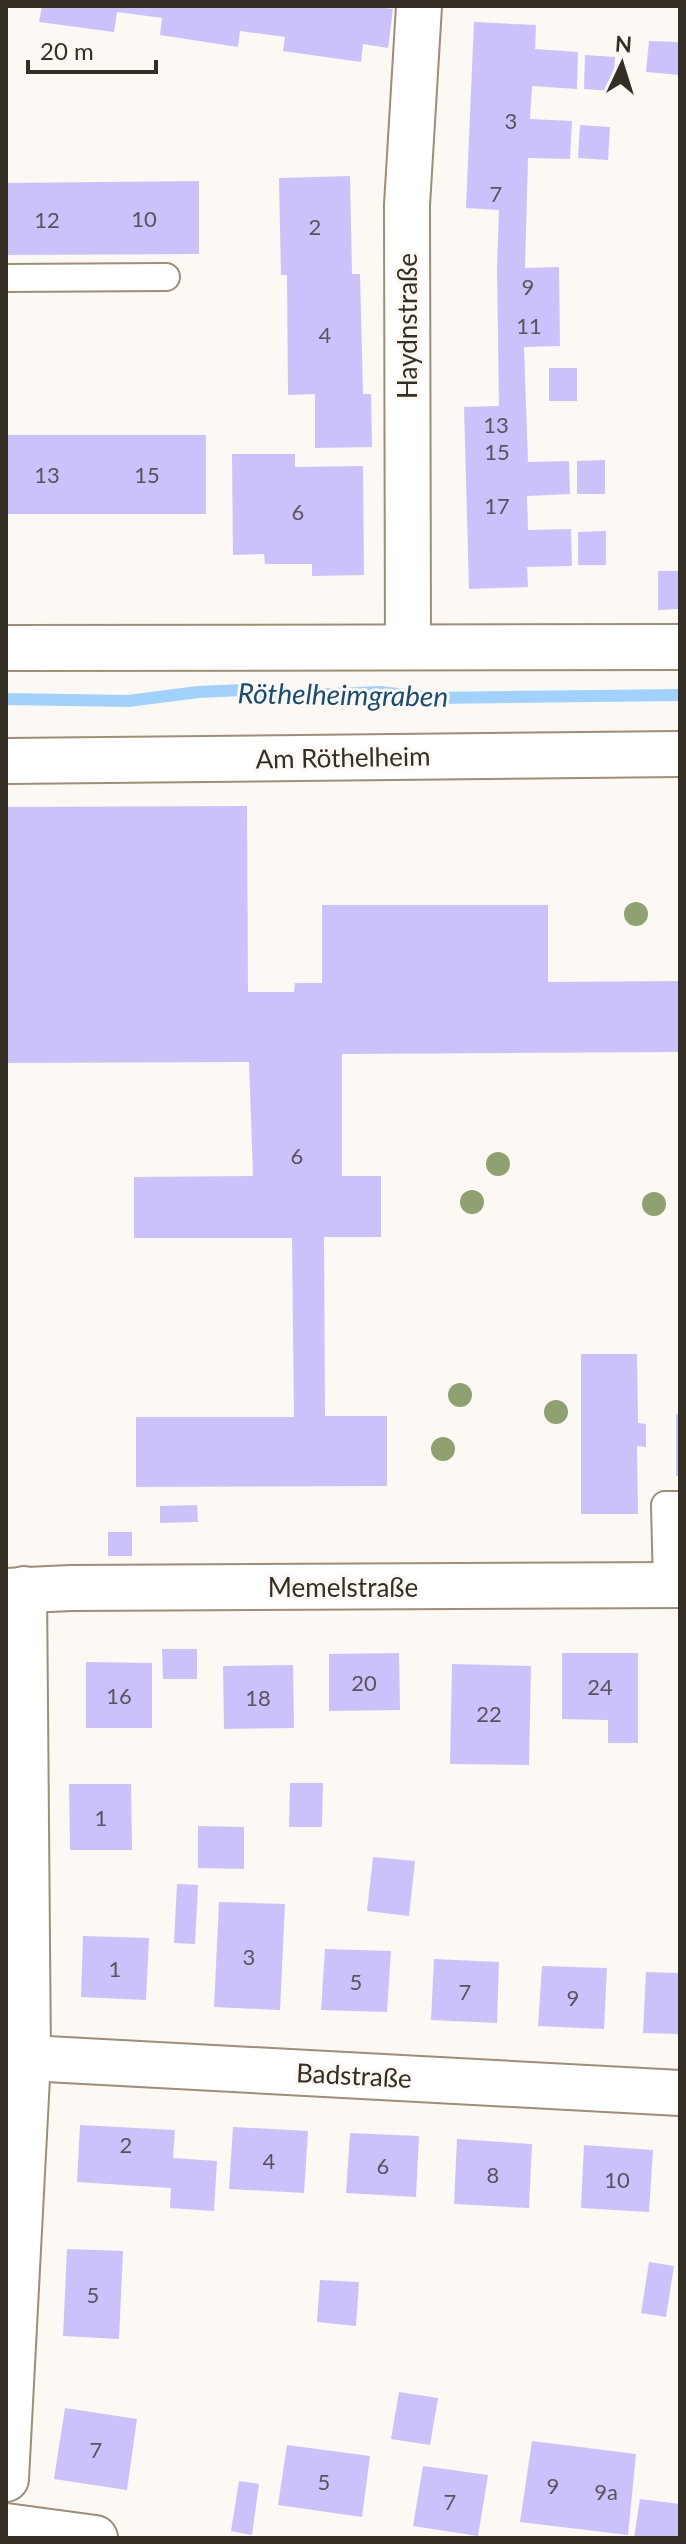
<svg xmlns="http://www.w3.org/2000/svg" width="686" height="2544" viewBox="0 0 686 2544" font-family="Lato,sans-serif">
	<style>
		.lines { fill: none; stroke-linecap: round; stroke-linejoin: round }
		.stream { stroke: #a1d1fd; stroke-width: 12 }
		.building { fill: #ccc2fb }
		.service-casing { stroke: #9f8d76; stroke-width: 30 }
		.minor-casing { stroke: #9f8d76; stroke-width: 48 }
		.service { stroke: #fff; stroke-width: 26 }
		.minor { stroke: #fff; stroke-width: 44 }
		.tree { fill: #8fa071 }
		.labels { text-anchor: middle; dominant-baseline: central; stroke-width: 6; stroke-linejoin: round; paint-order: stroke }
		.number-label { font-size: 22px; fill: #5b535a }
		.street-label { font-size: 26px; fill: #352e24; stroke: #fcf8f3 }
		.water-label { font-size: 28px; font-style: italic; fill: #174c75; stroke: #fcf8f3 }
	</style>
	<rect width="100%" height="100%" fill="#fcf8f3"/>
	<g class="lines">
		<path class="stream" d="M 6,699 L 128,701 L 198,692 L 242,690 L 284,696 L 380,692 L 432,698 L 680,695"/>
	</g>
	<g class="building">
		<path d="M 42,6 L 366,6 L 393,9 L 388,48 L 363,44 L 361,62 L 283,51 L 285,37 L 240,31 L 238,47 L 160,35 L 162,18 L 117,12 L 114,32 L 39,22 Z"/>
		<path d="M 474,22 L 536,25 L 535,49 L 578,52 L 577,89 L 532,86 L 530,119 L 572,121 L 570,159 L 528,158 L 525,268 L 559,267 L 560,346 L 524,347 L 528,462 L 569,461 L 570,494 L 527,496 L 528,530 L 571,529 L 572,566 L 527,567 L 528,587 L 469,589 L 464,407 L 499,406 L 497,267 L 499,210 L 466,208 Z"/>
		<path d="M 649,41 L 680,42 L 680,75 L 646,72 Z"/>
		<path d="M 585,55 L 615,57 L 613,91 L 584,89 Z"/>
		<path d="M 580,125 L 610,127 L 608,160 L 578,158 Z"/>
		<path d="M 350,176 L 352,274 L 360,274 L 363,394 L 371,394 L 372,447 L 315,448 L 315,394 L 288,395 L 287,275 L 281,275 L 279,178 Z"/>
		<path d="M 199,181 L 199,254 L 6,255 L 6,183 Z"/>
		<rect x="549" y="368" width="28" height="33"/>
		<rect x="6" y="435" width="200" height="79"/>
		<path d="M 232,454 L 295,454 L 295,467 L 363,466 L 364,575 L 312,576 L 312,564 L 265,564 L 264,554 L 233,555 Z"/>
		<path d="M 605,460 L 605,494 L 577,494 L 577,461 Z"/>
		<path d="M 606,531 L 606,565 L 578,565 L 578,532 Z"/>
		<path d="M 658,571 L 678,571 L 678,609 L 658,610 Z"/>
		<path d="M 247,806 L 248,992 L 294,992 L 295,983 L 322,983 L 322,905 L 548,905 L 548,982 L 680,981 L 680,1052 L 342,1054 L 342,1176 L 381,1176 L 381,1237 L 324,1237 L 325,1416 L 387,1416 L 387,1486 L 136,1487 L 136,1417 L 294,1417 L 292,1238 L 134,1238 L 134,1177 L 253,1176 L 249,1062 L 6,1063 L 6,807 Z"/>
		<path d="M 581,1354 L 637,1354 L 638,1423 L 646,1424 L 646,1447 L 637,1446 L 638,1514 L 581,1514 Z"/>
		<rect x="676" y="1414" width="4" height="62"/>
		<path d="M 197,1505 L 198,1522 L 160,1523 L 160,1506 Z"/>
		<rect x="108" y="1532" width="24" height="24"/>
		<path d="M 162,1649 L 197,1649 L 197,1679 L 163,1679 Z"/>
		<path d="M 399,1653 L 400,1710 L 329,1711 L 329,1654 Z"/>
		<path d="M 562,1653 L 638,1653 L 638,1743 L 608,1743 L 608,1720 L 562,1719 Z"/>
		<path d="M 86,1662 L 152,1663 L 152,1728 L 86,1728 Z"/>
		<path d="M 452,1664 L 531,1666 L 529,1765 L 450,1764 Z"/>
		<path d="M 293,1665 L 294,1728 L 224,1729 L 223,1666 Z"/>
		<path d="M 290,1783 L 323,1783 L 322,1827 L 289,1827 Z"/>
		<path d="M 69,1784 L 131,1784 L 132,1850 L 70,1850 Z"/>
		<path d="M 198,1826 L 244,1827 L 244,1869 L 198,1868 Z"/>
		<path d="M 373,1857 L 415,1861 L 409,1916 L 367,1911 Z"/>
		<path d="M 177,1884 L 198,1885 L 195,1944 L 174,1943 Z"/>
		<path d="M 219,1902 L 285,1904 L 280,2010 L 214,2007 Z"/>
		<path d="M 83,1936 L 149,1938 L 146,2000 L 81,1997 Z"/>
		<path d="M 325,1949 L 391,1951 L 387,2012 L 321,2010 Z"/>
		<path d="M 434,1959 L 499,1962 L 497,2023 L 431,2020 Z"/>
		<path d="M 542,1966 L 607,1968 L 604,2029 L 538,2026 Z"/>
		<path d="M 646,1972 L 680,1973 L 680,2034 L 643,2033 Z"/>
		<path d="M 80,2125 L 175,2130 L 173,2158 L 217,2161 L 214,2211 L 170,2208 L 171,2188 L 77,2182 Z"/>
		<path d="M 233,2127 L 308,2131 L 304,2193 L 229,2189 Z"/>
		<path d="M 350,2133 L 419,2136 L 416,2197 L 346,2193 Z"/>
		<path d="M 457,2139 L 532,2144 L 529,2208 L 454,2204 Z"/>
		<path d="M 584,2145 L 653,2150 L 649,2212 L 581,2208 Z"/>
		<path d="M 67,2249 L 123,2251 L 119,2339 L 63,2336 Z"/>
		<path d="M 649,2262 L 674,2266 L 666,2317 L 641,2313 Z"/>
		<path d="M 320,2280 L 359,2282 L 356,2326 L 317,2322 Z"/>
		<path d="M 399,2392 L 438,2398 L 430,2445 L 391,2439 Z"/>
		<path d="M 65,2408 L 137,2419 L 127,2490 L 54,2479 Z"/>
		<path d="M 532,2441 L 636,2454 L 628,2535 L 520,2522 Z"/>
		<path d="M 287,2445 L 370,2456 L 362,2517 L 278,2505 Z"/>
		<path d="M 423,2466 L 488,2475 L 478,2536 L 413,2526 Z"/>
		<path d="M 239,2481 L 259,2484 L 252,2535 L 231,2531 Z"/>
		<path d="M 640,2499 L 680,2504 L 680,2538 L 634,2538 Z"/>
	</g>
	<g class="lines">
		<g class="service-casing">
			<g id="service">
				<path d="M 6,278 L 166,277"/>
				<path d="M 667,1586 L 665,1505 L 680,1505"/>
			</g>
		</g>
		<g class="minor-casing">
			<g id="minor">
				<path d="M 408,647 L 407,205 L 419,6"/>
				<path d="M 6,648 L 680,647"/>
				<path d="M 6,761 L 680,754"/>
				<path d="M 6,1591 L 71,1588 L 680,1585"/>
				<path d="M 28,2058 L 680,2093"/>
				<path d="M 6,2479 L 28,2058 L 24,1589"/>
				<path d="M 6,2526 L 95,2538"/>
			</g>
		</g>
		<use href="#service" class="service"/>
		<use href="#minor" class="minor"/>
	</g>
	<g class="tree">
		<circle cx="636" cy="914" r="12"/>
		<circle cx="498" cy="1164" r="12"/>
		<circle cx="472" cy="1202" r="12"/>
		<circle cx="654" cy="1204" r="12"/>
		<circle cx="460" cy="1395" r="12"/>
		<circle cx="556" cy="1412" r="12"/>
		<circle cx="443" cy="1449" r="12"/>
	</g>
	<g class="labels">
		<g class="number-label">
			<text x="511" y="120">3</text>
			<text x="496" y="193">7</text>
			<text x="144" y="218">10</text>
			<text x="47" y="219">12</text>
			<text x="315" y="226">2</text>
			<text x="528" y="286">9</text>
			<text x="529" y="325">11</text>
			<text x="325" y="334">4</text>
			<text x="496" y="424">13</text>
			<text x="497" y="451">15</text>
			<text x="47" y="474">13</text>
			<text x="147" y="474">15</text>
			<text x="497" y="505">17</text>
			<text x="298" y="511">6</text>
			<text x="297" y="1155">6</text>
			<text x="364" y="1682">20</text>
			<text x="600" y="1686">24</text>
			<text x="119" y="1695">16</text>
			<text x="258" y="1697">18</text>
			<text x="489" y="1713">22</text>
			<text x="101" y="1817">1</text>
			<text x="249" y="1956">3</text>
			<text x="115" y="1968">1</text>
			<text x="356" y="1981">5</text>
			<text x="465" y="1991">7</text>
			<text x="573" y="1997">9</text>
			<text x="126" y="2144">2</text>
			<text x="269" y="2160">4</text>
			<text x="383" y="2165">6</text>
			<text x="493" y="2174">8</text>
			<text x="617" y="2179">10</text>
			<text x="93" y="2294">5</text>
			<text x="96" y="2449">7</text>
			<text x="324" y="2481">5</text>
			<text x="553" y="2485">9</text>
			<text x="606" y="2491">9a</text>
			<text x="450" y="2501">7</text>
		</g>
		<g class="street-label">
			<text transform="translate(407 326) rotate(-90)">Haydnstraße</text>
			<text transform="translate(343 757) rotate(-1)">Am Röthelheim</text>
			<text x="343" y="1587">Memelstraße</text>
			<text transform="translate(354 2075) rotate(3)">Badstraße</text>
		</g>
		<g class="water-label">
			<text transform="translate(343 694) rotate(1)">Röthelheimgraben</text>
		</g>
	</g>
	<rect width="686" height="2544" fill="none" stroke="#352e24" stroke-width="16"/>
	<g transform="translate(622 64) rotate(4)" stroke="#fcf8f3" stroke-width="6" paint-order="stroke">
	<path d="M0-6L14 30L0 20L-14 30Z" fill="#352e24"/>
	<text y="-12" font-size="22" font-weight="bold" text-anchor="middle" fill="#352e24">N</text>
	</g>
	<path d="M28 60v12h128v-12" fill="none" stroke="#352e24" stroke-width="4"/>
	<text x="40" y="60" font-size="24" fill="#352e24" stroke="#fcf8f3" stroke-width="6" paint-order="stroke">20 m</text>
</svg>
